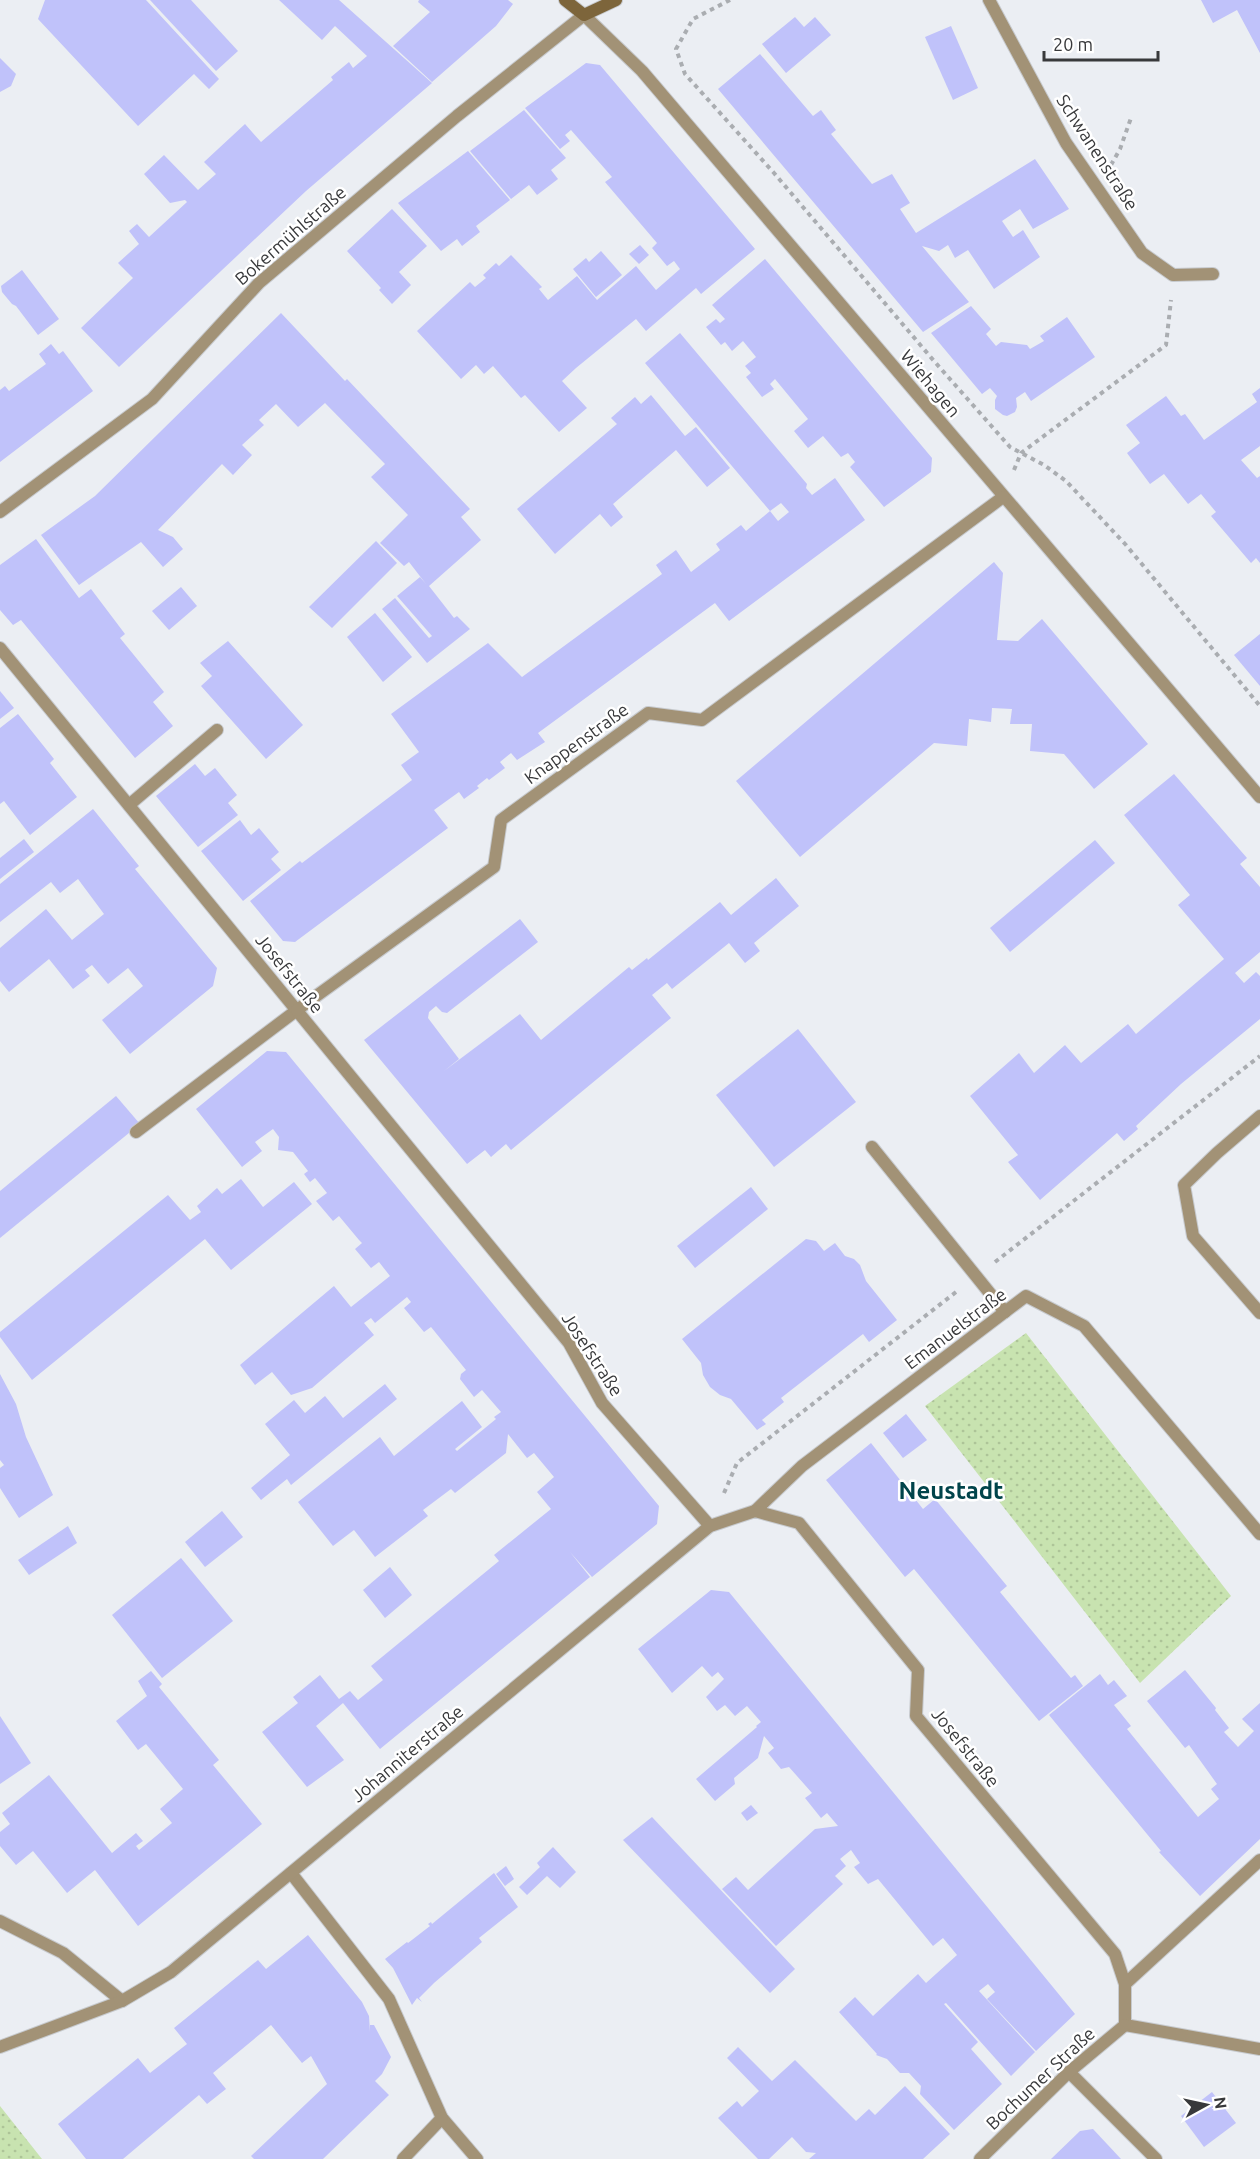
<svg xmlns="http://www.w3.org/2000/svg" width="1260" height="2159" viewBox="0 0 1260 2159" font-family="Ubuntu,sans-serif">
	<style>
		.park { fill: url(#park-dots) }
		.building { fill: #c0c2fa }
		.lines { fill: none; stroke-linecap: round; stroke-linejoin: round }
		.lane-casing { stroke: #c7cace; stroke-width: 14 }
		.street-casing { stroke: #c7cace; stroke-width: 14 }
		.secondary-casing { stroke: #c7cace; stroke-width: 14 }
		.path { stroke: #aaadb1; stroke-width: 4; stroke-dasharray: 4.5 4.5; stroke-linecap: butt }
		.lane { stroke: #a29276; stroke-width: 12 }
		.street { stroke: #a29276; stroke-width: 12 }
		.secondary { stroke: #7d653b; stroke-width: 12 }
		.labels { text-anchor: middle; dominant-baseline: central; stroke-width: 5; stroke-linejoin: round; paint-order: stroke }
		.street-label { font-size: 18px; fill: #38393b; stroke: #fff }
		.district-label { font-size: 24px; font-weight: bold; fill: #01444b; stroke: #fff }
	</style>
	<defs>
		<pattern id="park-dots" width="8" height="8" patternUnits="userSpaceOnUse" patternTransform="scale(1.5)"><rect width="8" height="8" fill="#c8e3b0"/><path d="M2 2h.1M6 6h.1" fill="none" stroke="#adc498" stroke-width="1.8" stroke-linecap="round"/></pattern>
	</defs>
	<rect width="100%" height="100%" fill="#ebeef3"/>
	<g class="park">
		<path d="M 1026,1333 L 1231,1596 L 1140,1683 L 925,1406 Z"/>
		<path d="M 0,2106 L 42,2159 L 0,2159 Z"/>
	</g>
	<g class="building">
		<path d="M 45,0 L 146,0 L 219,79 L 209,89 L 194,74 L 138,126 L 38,19 Z"/>
		<path d="M 150,0 L 191,0 L 238,51 L 216,71 Z"/>
		<path d="M 279,0 L 339,0 L 432,83 L 306,191 L 119,367 L 81,328 L 133,278 L 118,263 L 139,244 L 129,231 L 137,224 L 149,237 L 187,202 L 185,200 L 170,203 L 144,174 L 164,155 L 198,190 L 216,174 L 204,162 L 245,124 L 261,142 L 333,80 L 331,77 L 349,62 L 353,68 L 367,56 L 335,26 L 322,40 Z"/>
		<path d="M 419,0 L 508,0 L 513,4 L 496,26 L 432,82 L 393,46 L 430,12 L 418,2 Z"/>
		<path d="M 1201,0 L 1260,0 L 1260,53 L 1237,10 L 1213,23 Z"/>
		<path d="M 795,17 L 804,27 L 815,17 L 831,35 L 786,73 L 762,44 Z"/>
		<path d="M 951,26 L 978,88 L 953,100 L 925,37 Z"/>
		<path d="M 760,54 L 813,116 L 821,110 L 836,130 L 831,134 L 872,184 L 892,174 L 910,203 L 900,209 L 916,233 L 1035,159 L 1069,209 L 1033,229 L 1020,209 L 1002,221 L 1013,237 L 1023,230 L 1040,257 L 994,289 L 968,250 L 955,258 L 948,245 L 939,251 L 922,246 L 969,302 L 923,332 L 718,89 Z"/>
		<path d="M 0,58 L 16,74 L 11,86 L 0,92 Z"/>
		<path d="M 586,63 L 600,65 L 755,249 L 701,294 L 696,288 L 646,331 L 636,319 L 576,368 L 562,381 L 587,408 L 559,432 L 525,395 L 521,398 L 493,366 L 484,374 L 476,365 L 461,379 L 417,331 L 470,282 L 475,287 L 486,278 L 483,275 L 496,263 L 499,266 L 511,255 L 542,287 L 539,289 L 548,300 L 577,276 L 597,300 L 636,266 L 656,290 L 680,269 L 674,261 L 667,266 L 652,248 L 657,243 L 605,182 L 612,177 L 571,130 L 565,135 L 570,141 L 560,149 L 525,108 Z"/>
		<path d="M 524,110 L 566,158 L 551,170 L 558,179 L 537,195 L 529,185 L 511,199 L 470,151 Z"/>
		<path d="M 468,151 L 510,200 L 476,226 L 480,232 L 462,246 L 457,239 L 441,251 L 398,203 Z"/>
		<path d="M 392,209 L 427,246 L 399,272 L 411,285 L 392,304 L 379,290 L 381,288 L 347,251 Z"/>
		<path d="M 640,245 L 649,255 L 639,264 L 629,254 Z"/>
		<path d="M 601,251 L 622,275 L 596,297 L 573,269 L 586,258 L 589,262 Z"/>
		<path d="M 765,259 L 932,458 L 931,472 L 884,507 L 850,467 L 855,462 L 848,453 L 841,457 L 823,436 L 808,448 L 794,431 L 808,419 L 775,379 L 770,384 L 774,389 L 762,397 L 746,377 L 751,373 L 745,366 L 756,357 L 743,341 L 732,351 L 725,342 L 721,345 L 706,327 L 716,319 L 720,323 L 725,319 L 712,305 Z"/>
		<path d="M 22,270 L 59,319 L 38,335 L 16,306 L 12,304 L 2,292 L 1,286 Z"/>
		<path d="M 971,306 L 991,329 L 986,334 L 996,346 L 1001,342 L 1027,345 L 1030,349 L 1044,341 L 1040,336 L 1067,317 L 1095,357 L 1031,401 L 1025,392 L 1016,398 L 1017,407 L 1015,412 L 1007,416 L 1003,415 L 995,409 L 995,400 L 997,396 L 990,388 L 982,394 L 931,333 Z"/>
		<path d="M 281,313 L 345,381 L 347,379 L 470,509 L 461,517 L 481,540 L 429,586 L 454,618 L 457,616 L 470,629 L 427,663 L 382,609 L 395,598 L 429,638 L 432,636 L 397,596 L 420,577 L 426,584 L 409,562 L 404,566 L 380,543 L 408,515 L 371,477 L 385,464 L 325,403 L 298,427 L 276,404 L 259,420 L 264,425 L 242,445 L 252,455 L 233,475 L 222,464 L 158,530 L 173,537 L 183,549 L 163,567 L 141,542 L 79,585 L 41,535 L 95,496 Z"/>
		<path d="M 680,333 L 807,484 L 806,488 L 812,495 L 835,478 L 865,520 L 729,621 L 715,603 L 538,733 L 545,742 L 517,760 L 511,753 L 500,762 L 505,768 L 489,780 L 487,778 L 477,786 L 479,788 L 464,799 L 459,792 L 434,810 L 448,828 L 295,942 L 283,941 L 250,901 L 300,861 L 302,863 L 412,780 L 401,765 L 419,752 L 391,714 L 488,643 L 522,677 L 662,574 L 656,565 L 676,550 L 691,572 L 720,550 L 716,544 L 741,525 L 746,531 L 770,511 L 778,521 L 789,512 L 781,503 L 770,511 L 645,363 Z"/>
		<path d="M 51,344 L 59,354 L 63,351 L 93,391 L 0,462 L 0,390 L 5,386 L 9,391 L 46,364 L 39,354 Z"/>
		<path d="M 1260,388 L 1260,446 L 1241,460 L 1257,478 L 1260,476 L 1260,563 L 1256,558 L 1251,563 L 1211,516 L 1216,512 L 1201,494 L 1188,504 L 1164,474 L 1150,484 L 1127,453 L 1140,443 L 1126,425 L 1166,396 L 1181,416 L 1185,414 L 1204,440 L 1257,402 L 1252,394 Z"/>
		<path d="M 651,395 L 685,436 L 696,427 L 730,468 L 707,487 L 676,450 L 613,504 L 623,517 L 611,527 L 600,514 L 555,554 L 517,509 L 617,424 L 611,418 L 635,397 L 641,404 Z"/>
		<path d="M 36,539 L 79,598 L 91,589 L 125,634 L 120,638 L 164,692 L 153,702 L 173,726 L 135,758 L 21,620 L 13,625 L 0,610 L 0,565 Z"/>
		<path d="M 376,541 L 397,563 L 332,628 L 309,607 Z"/>
		<path d="M 994,562 L 1003,573 L 997,640 L 1018,641 L 1042,619 L 1148,744 L 1094,789 L 1064,754 L 1030,751 L 1032,724 L 1010,724 L 1012,709 L 992,708 L 991,722 L 969,719 L 967,746 L 934,743 L 800,857 L 736,781 Z"/>
		<path d="M 181,587 L 197,606 L 169,630 L 152,611 Z"/>
		<path d="M 375,613 L 412,657 L 383,682 L 347,637 Z"/>
		<path d="M 1260,634 L 1260,686 L 1234,655 Z"/>
		<path d="M 228,641 L 303,725 L 266,759 L 201,686 L 212,676 L 200,663 Z"/>
		<path d="M 0,691 L 14,708 L 0,719 Z"/>
		<path d="M 18,714 L 54,759 L 50,763 L 77,797 L 30,835 L 4,801 L 0,804 L 0,728 Z"/>
		<path d="M 195,764 L 205,776 L 215,768 L 237,795 L 228,803 L 238,815 L 198,847 L 156,796 Z"/>
		<path d="M 1174,774 L 1247,858 L 1240,864 L 1260,887 L 1260,952 L 1235,973 L 1244,983 L 1256,972 L 1260,976 L 1260,1019 L 1181,1084 L 1136,1126 L 1138,1129 L 1124,1141 L 1117,1133 L 1040,1200 L 1008,1162 L 1018,1155 L 970,1096 L 1019,1053 L 1034,1073 L 1065,1045 L 1081,1063 L 1128,1024 L 1136,1034 L 1224,959 L 1178,905 L 1190,895 L 1124,815 Z"/>
		<path d="M 93,809 L 139,866 L 135,869 L 217,968 L 213,986 L 130,1054 L 102,1020 L 143,986 L 128,968 L 108,984 L 92,965 L 85,970 L 90,976 L 73,989 L 49,959 L 9,992 L 0,981 L 0,948 L 46,909 L 72,940 L 104,914 L 78,879 L 60,893 L 51,882 L 0,922 L 0,884 Z"/>
		<path d="M 240,820 L 251,835 L 259,828 L 279,852 L 271,859 L 281,870 L 243,901 L 201,851 Z"/>
		<path d="M 24,839 L 34,852 L 0,879 L 0,858 Z"/>
		<path d="M 1095,840 L 1115,863 L 1010,952 L 990,928 Z"/>
		<path d="M 776,878 L 799,906 L 754,943 L 760,951 L 745,963 L 729,943 L 672,989 L 667,983 L 652,995 L 671,1018 L 511,1150 L 506,1144 L 491,1157 L 485,1150 L 467,1164 L 364,1040 L 520,919 L 538,942 L 447,1013 L 442,1012 L 436,1006 L 429,1012 L 428,1018 L 459,1059 L 444,1071 L 520,1014 L 541,1040 L 629,967 L 632,970 L 647,958 L 648,960 L 720,902 L 731,915 Z"/>
		<path d="M 798,1029 L 856,1102 L 774,1167 L 716,1095 Z"/>
		<path d="M 267,1051 L 286,1052 L 659,1506 L 657,1524 L 592,1577 L 570,1552 L 590,1577 L 380,1749 L 343,1703 L 316,1726 L 344,1760 L 307,1787 L 262,1732 L 298,1703 L 293,1697 L 320,1675 L 339,1699 L 350,1691 L 358,1700 L 383,1680 L 371,1666 L 499,1561 L 494,1555 L 551,1509 L 537,1492 L 554,1477 L 534,1453 L 527,1458 L 508,1434 L 506,1453 L 455,1493 L 451,1489 L 423,1510 L 428,1516 L 375,1557 L 354,1530 L 333,1546 L 298,1502 L 380,1437 L 394,1456 L 462,1401 L 482,1427 L 455,1449 L 457,1451 L 496,1419 L 494,1417 L 501,1412 L 482,1390 L 474,1397 L 460,1379 L 461,1374 L 466,1370 L 431,1327 L 424,1332 L 404,1308 L 411,1302 L 407,1297 L 375,1323 L 371,1318 L 364,1323 L 374,1335 L 312,1388 L 291,1395 L 272,1372 L 255,1385 L 240,1365 L 334,1286 L 351,1307 L 390,1276 L 379,1262 L 371,1268 L 355,1249 L 362,1243 L 359,1240 L 339,1216 L 333,1221 L 316,1201 L 327,1193 L 315,1178 L 310,1182 L 304,1174 L 308,1171 L 293,1152 L 278,1150 L 279,1137 L 273,1129 L 255,1142 L 262,1151 L 242,1167 L 196,1109 Z"/>
		<path d="M 116,1096 L 140,1124 L 0,1238 L 0,1191 Z"/>
		<path d="M 241,1179 L 263,1207 L 294,1182 L 312,1204 L 231,1270 L 205,1239 L 32,1380 L 0,1337 L 0,1332 L 168,1195 L 190,1220 L 201,1212 L 197,1206 L 217,1188 L 222,1194 Z"/>
		<path d="M 751,1187 L 768,1209 L 695,1268 L 677,1246 Z"/>
		<path d="M 806,1239 L 816,1241 L 824,1251 L 835,1243 L 845,1256 L 854,1259 L 860,1265 L 866,1281 L 897,1320 L 869,1342 L 863,1334 L 781,1398 L 784,1402 L 762,1420 L 766,1424 L 757,1430 L 731,1399 L 720,1395 L 710,1387 L 703,1375 L 701,1363 L 682,1339 Z"/>
		<path d="M 0,1374 L 16,1404 L 26,1437 L 53,1495 L 19,1518 L 0,1488 L 0,1468 L 4,1465 L 0,1460 Z"/>
		<path d="M 385,1384 L 397,1399 L 291,1485 L 287,1479 L 261,1500 L 251,1488 L 290,1455 L 265,1424 L 294,1400 L 305,1413 L 325,1396 L 343,1418 Z"/>
		<path d="M 906,1414 L 927,1440 L 903,1458 L 883,1433 Z"/>
		<path d="M 871,1443 L 923,1509 L 935,1499 L 1007,1586 L 1000,1592 L 1071,1678 L 1075,1675 L 1083,1686 L 1039,1721 L 914,1569 L 905,1577 L 826,1480 Z"/>
		<path d="M 222,1511 L 243,1537 L 205,1567 L 185,1542 Z"/>
		<path d="M 68,1526 L 77,1543 L 29,1575 L 18,1560 Z"/>
		<path d="M 181,1558 L 233,1621 L 162,1678 L 112,1615 Z"/>
		<path d="M 390,1567 L 412,1595 L 385,1618 L 363,1590 Z"/>
		<path d="M 711,1590 L 729,1592 L 1075,2014 L 1036,2051 L 987,1999 L 995,1992 L 988,1984 L 979,1991 L 1035,2052 L 1011,2076 L 946,2003 L 944,2004 L 978,2042 L 971,2049 L 1002,2084 L 954,2130 L 920,2094 L 921,2086 L 909,2073 L 900,2073 L 887,2059 L 876,2055 L 877,2054 L 839,2012 L 855,1997 L 873,2016 L 918,1974 L 926,1983 L 957,1955 L 943,1938 L 933,1946 L 878,1879 L 868,1884 L 854,1867 L 860,1863 L 851,1850 L 840,1859 L 846,1866 L 835,1876 L 843,1884 L 776,1946 L 722,1889 L 736,1877 L 748,1890 L 815,1829 L 838,1826 L 827,1813 L 821,1818 L 805,1798 L 812,1793 L 789,1767 L 781,1769 L 768,1753 L 774,1748 L 764,1736 L 758,1758 L 734,1778 L 735,1784 L 715,1801 L 696,1779 L 757,1727 L 756,1726 L 761,1722 L 747,1706 L 735,1716 L 725,1705 L 717,1711 L 706,1697 L 724,1679 L 718,1672 L 712,1677 L 702,1666 L 672,1693 L 638,1649 Z"/>
		<path d="M 1185,1670 L 1216,1708 L 1215,1710 L 1229,1728 L 1224,1732 L 1238,1747 L 1254,1731 L 1242,1719 L 1260,1703 L 1260,1839 L 1200,1896 L 1159,1852 L 1161,1851 L 1049,1715 L 1100,1674 L 1108,1685 L 1114,1680 L 1127,1696 L 1114,1705 L 1131,1726 L 1127,1729 L 1198,1817 L 1219,1799 L 1211,1789 L 1217,1784 L 1189,1745 L 1185,1748 L 1147,1701 Z"/>
		<path d="M 151,1671 L 162,1684 L 159,1687 L 219,1760 L 213,1765 L 262,1824 L 138,1926 L 95,1870 L 67,1893 L 33,1851 L 16,1865 L 0,1846 L 0,1832 L 10,1824 L 2,1813 L 49,1775 L 112,1853 L 136,1833 L 143,1841 L 136,1846 L 139,1850 L 172,1823 L 160,1809 L 183,1789 L 146,1744 L 138,1750 L 116,1721 L 147,1696 L 138,1681 Z"/>
		<path d="M 0,1716 L 31,1763 L 0,1784 Z"/>
		<path d="M 751,1805 L 758,1813 L 747,1821 L 741,1813 Z"/>
		<path d="M 652,1817 L 795,1969 L 770,1993 L 623,1840 Z"/>
		<path d="M 553,1847 L 576,1872 L 560,1888 L 547,1876 L 527,1895 L 519,1887 L 540,1867 L 537,1863 Z"/>
		<path d="M 506,1866 L 514,1879 L 505,1886 L 496,1874 Z"/>
		<path d="M 494,1873 L 518,1907 L 479,1938 L 482,1942 L 434,1983 L 419,1998 L 422,2002 L 417,1998 L 412,2005 L 393,1968 L 385,1959 L 407,1942 L 408,1943 L 430,1926 L 428,1924 L 431,1922 L 432,1924 Z"/>
		<path d="M 308,1935 L 362,2002 L 369,2016 L 370,2032 L 370,2025 L 374,2025 L 391,2057 L 382,2074 L 375,2081 L 389,2095 L 323,2159 L 254,2159 L 251,2156 L 327,2084 L 311,2056 L 302,2063 L 271,2025 L 213,2073 L 226,2089 L 207,2104 L 199,2095 L 123,2159 L 86,2159 L 58,2124 L 138,2058 L 150,2073 L 187,2044 L 174,2028 L 258,1960 L 266,1969 Z"/>
		<path d="M 738,2047 L 772,2081 L 795,2060 L 856,2121 L 869,2109 L 875,2115 L 905,2086 L 950,2134 L 923,2159 L 809,2159 L 816,2153 L 806,2152 L 792,2137 L 769,2159 L 758,2159 L 718,2118 L 737,2101 L 742,2107 L 759,2091 L 727,2058 Z"/>
		<path d="M 1212,2092 L 1236,2123 L 1204,2147 L 1181,2116 Z"/>
		<path d="M 1093,2129 L 1121,2159 L 1051,2159 L 1080,2131 Z"/>
	</g>
	<g class="lines">
		<g class="lane-casing">
			<g id="lane">
				<path d="M 129,805 L 217,730"/>
				<path d="M 1260,1116 L 1217,1153 L 1184,1185 L 1193,1236 L 1260,1313"/>
				<path d="M 136,1132 L 297,1010"/>
				<path d="M 872,1147 L 1005,1312"/>
				<path d="M 755,1511 L 802,1466 L 1026,1296 L 1084,1326 L 1260,1534"/>
				<path d="M 291,1873 L 389,1999 L 442,2118 L 477,2159"/>
				<path d="M 403,2159 L 442,2118"/>
			</g>
		</g>
		<g class="street-casing">
			<g id="street">
				<path d="M 989,0 L 1066,143 L 1142,253 L 1173,275 L 1213,274"/>
				<path d="M 0,512 L 152,399 L 259,283 L 457,116 L 584,15 L 642,71 L 1260,797"/>
				<path d="M 0,648 L 569,1343 L 602,1403 L 710,1526"/>
				<path d="M 297,1010 L 494,867 L 501,820 L 648,713 L 702,720 L 1003,497"/>
				<path d="M 0,1921 L 63,1953 L 122,2001"/>
				<path d="M 1125,1984 L 1260,1860"/>
				<path d="M 1125,2025 L 1260,2049"/>
				<path d="M 0,2047 L 122,2001 L 171,1972 L 710,1526 L 755,1511 L 799,1523 L 918,1670 L 916,1716 L 1115,1954 L 1125,1984 L 1125,2025"/>
				<path d="M 1069,2072 L 1156,2159"/>
				<path d="M 980,2159 L 1069,2072 L 1125,2025"/>
			</g>
		</g>
		<g class="secondary-casing">
			<path id="secondary" d="M 565,0 L 584,15 L 616,0"/>
		</g>
		<g class="path">
			<path d="M 730,0 L 693,19 L 676,49 L 685,74 L 774,173 L 934,361 L 1010,447 L 1044,465 L 1066,481 L 1126,545 L 1260,706"/>
			<path d="M 1111,165 L 1120,149 L 1131,118"/>
			<path d="M 1014,470 L 1021,453 L 1166,345 L 1171,300"/>
			<path d="M 995,1262 L 1260,1056"/>
			<path d="M 724,1493 L 737,1463 L 956,1292"/>
		</g>
		<use href="#lane" class="lane"/>
		<use href="#street" class="street"/>
		<use href="#secondary" class="secondary"/>
	</g>
	<g class="labels">
		<g class="street-label">
			<text transform="translate(1098 152) rotate(57)">Schwanenstraße</text>
			<text transform="translate(290 235) rotate(-41)">Bokermühlstraße</text>
			<text transform="translate(931 383) rotate(50)">Wiehagen</text>
			<text transform="translate(576 743) rotate(-36)">Knappenstraße</text>
			<text transform="translate(290 973) rotate(51)">Josefstraße</text>
			<text transform="translate(955 1328) rotate(-37)">Emanuelstraße</text>
			<text transform="translate(593 1354) rotate(57)">Josefstraße</text>
			<text transform="translate(966 1747) rotate(51)">Josefstraße</text>
			<text transform="translate(407 1753) rotate(-40)">Johanniterstraße</text>
			<text transform="translate(1040 2078) rotate(-43)">Bochumer Straße</text>
		</g>
		<g class="district-label">
			<text x="951" y="1490">Neustadt</text>
		</g>
	</g>
	<g transform="translate(1206 2105) rotate(82)" stroke="#ffffff" stroke-width="4.5" paint-order="stroke">
	<path d="M0-4.5L10 22L0 15L-10 22Z" fill="#38393b"/>
	<text y="-9" font-size="16" font-weight="bold" text-anchor="middle" fill="#38393b">N</text>
	</g>
	<path d="M1044 51v9h114v-9" fill="none" stroke="#38393b" stroke-width="3"/>
	<text x="1053" y="51" font-size="18" fill="#38393b" stroke="#ffffff" stroke-width="4.5" paint-order="stroke">20 m</text>
</svg>
